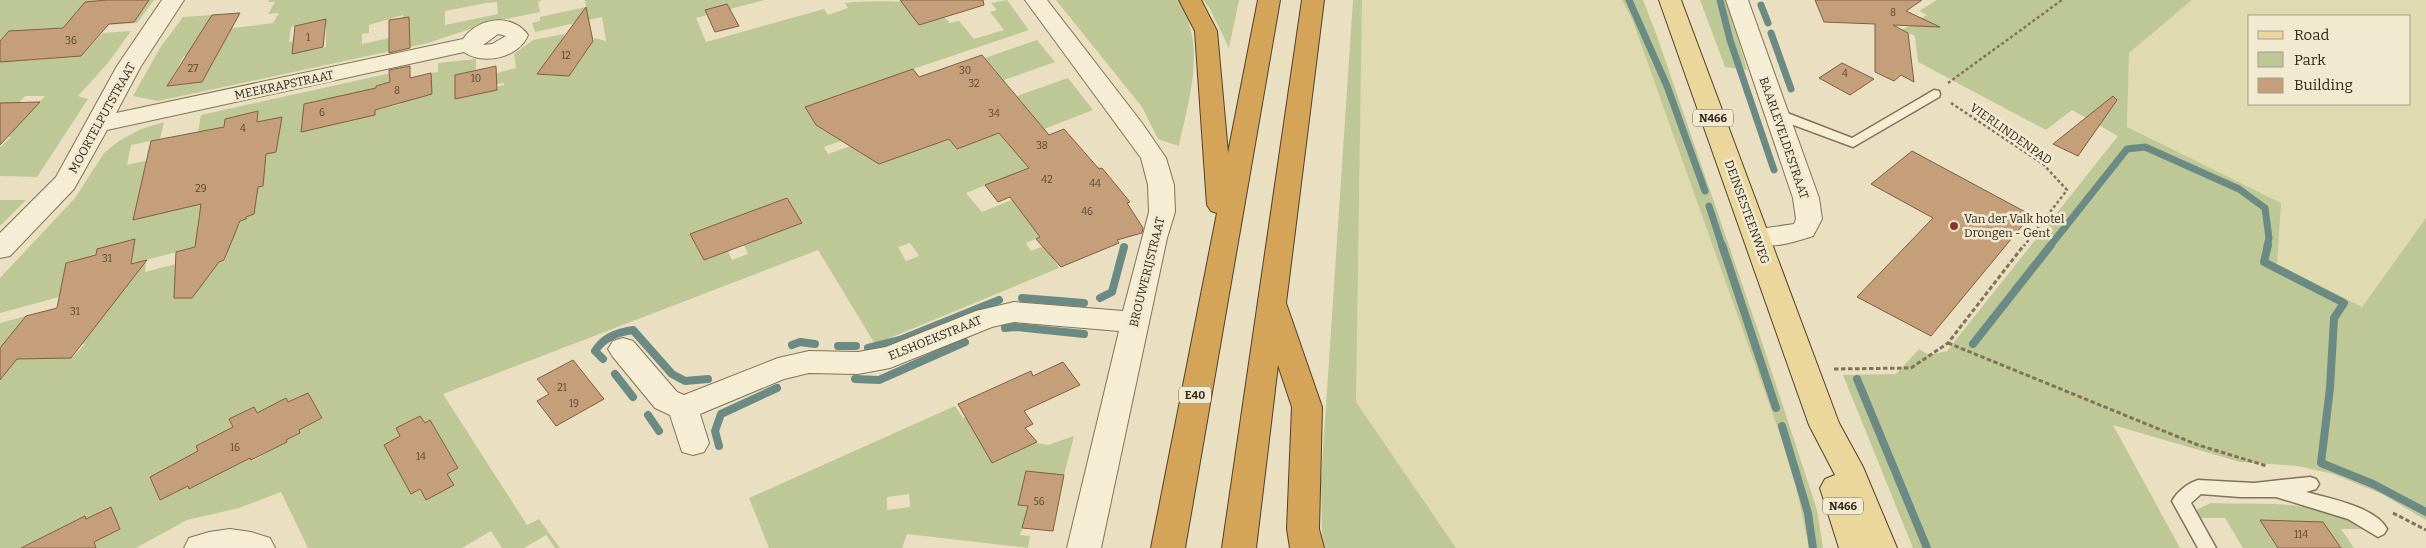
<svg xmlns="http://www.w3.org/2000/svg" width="2426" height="548" viewBox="0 0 2426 548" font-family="Bitter,serif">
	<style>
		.farmland { fill: #dfdaaf; fill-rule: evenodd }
		.green { fill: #bec796; fill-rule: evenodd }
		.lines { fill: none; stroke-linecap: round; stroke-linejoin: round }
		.stream-far1 { stroke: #6c8a84; stroke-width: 7 }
		.stream { stroke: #6c8a84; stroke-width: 8 }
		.building { fill: #c59e7a; stroke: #7f5e42 }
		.service-casing { stroke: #82725a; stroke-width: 3 }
		.minor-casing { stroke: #82725a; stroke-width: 2 }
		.tertiary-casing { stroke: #82725a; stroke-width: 2 }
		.primary-casing { stroke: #50402e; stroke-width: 2 }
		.motorway-casing { stroke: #50402e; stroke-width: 2 }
		.path-far1 { stroke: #82725a; stroke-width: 2.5; stroke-dasharray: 3 2.5; stroke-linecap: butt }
		.path { stroke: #82725a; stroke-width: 3; stroke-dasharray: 4.5 2.5; stroke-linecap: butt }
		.service { fill: #f6eed4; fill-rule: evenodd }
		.minor { fill: #f6eed4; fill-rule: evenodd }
		.tertiary { fill: #f6eed4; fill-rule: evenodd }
		.primary { fill: #ebd79b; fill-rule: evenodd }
		.motorway { fill: #d4a558; fill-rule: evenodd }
		.poi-dot { fill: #8c342f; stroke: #f2ead0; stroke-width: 2 }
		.labels { text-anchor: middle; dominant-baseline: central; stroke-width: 5; stroke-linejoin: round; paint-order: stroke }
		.number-label { font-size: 10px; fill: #584634 }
		.shield { fill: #f2ead0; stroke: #6c6353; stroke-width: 1 }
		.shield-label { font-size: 11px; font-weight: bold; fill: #33291d }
		.street-label { font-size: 12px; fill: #33291d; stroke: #f2ead0 }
		.poi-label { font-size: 12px; fill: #33291d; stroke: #f2ead0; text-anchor: start }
	</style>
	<rect width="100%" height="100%" fill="#eae0c1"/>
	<g class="farmland">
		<path d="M 1362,0 L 1622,0 L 1632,19 L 1793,471 L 1809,548 L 1456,548 L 1356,402 Z"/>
		<path d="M 2192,0 L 2426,0 L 2426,218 L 2362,307 L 2277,264 L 2127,127 L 2129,53 ZM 2250,16 L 2410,16 L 2410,104 L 2250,104 Z"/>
	</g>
	<g class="green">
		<path d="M 0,0 L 107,0 L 85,2 L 76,12 L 120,0 L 154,0 L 137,23 L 9,31 L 1,39 L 47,58 L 81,56 L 103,33 L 131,31 L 108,63 L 78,96 L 88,99 L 37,177 L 0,176 L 0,147 L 11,137 L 0,136 ZM 25,96 L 45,96 L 28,114 L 8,114 Z"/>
		<path d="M 269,0 L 541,0 L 541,1 L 538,2 L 540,12 L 491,22 L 428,43 L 158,101 L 133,96 L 160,48 L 183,17 L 212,15 L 202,32 L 273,23 L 279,13 L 268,14 L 275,2 L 268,2 ZM 486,3 L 497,2 L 498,14 L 445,25 L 445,11 ZM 403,15 L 403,19 L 409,18 L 409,38 L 389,38 L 362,44 L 362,34 L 369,33 L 369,25 ZM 326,20 L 326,47 L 293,53 L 294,41 L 289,42 L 291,27 ZM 218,53 L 202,82 L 167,86 L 184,56 Z"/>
		<path d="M 585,0 L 765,0 L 730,9 L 727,4 L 705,10 L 707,15 L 696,18 L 706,42 L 824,9 L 828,15 L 848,8 L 845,3 C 866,0 915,0 934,8 C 938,10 947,20 950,23 L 959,21 L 974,39 L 1004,30 L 990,12 L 997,10 L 991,3 L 1007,0 L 1029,30 L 913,69 L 915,137 L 923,148 L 949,139 L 957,149 L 1008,130 L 1052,159 L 966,193 L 982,212 L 1096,166 L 1102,168 L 1059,210 L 1029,222 L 1040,237 L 1026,243 L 1031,251 L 1066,237 L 1052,256 L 1059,268 L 875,344 L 818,250 L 443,394 L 527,525 L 539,519 L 560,548 L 555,548 L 546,535 L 524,548 L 502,548 L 491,531 L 462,548 L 308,548 L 281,492 L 239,508 L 187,520 L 136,548 L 96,548 L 94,542 L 120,529 L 111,507 L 86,519 L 84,517 L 21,548 L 0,548 L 0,381 L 18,358 L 72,358 L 85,344 L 0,346 L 0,323 L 26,316 L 10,336 L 111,283 L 0,313 L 0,278 L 75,198 L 104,153 L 119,141 L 141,129 L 164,122 L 160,139 L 131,145 L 127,165 L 157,158 L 198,132 L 201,115 L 409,69 L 409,78 L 376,86 L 376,110 L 401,104 L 401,101 L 431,73 L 438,72 L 438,63 L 476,59 L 476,71 L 455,99 L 470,96 L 470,94 L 504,85 L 504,83 L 497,84 L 497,73 L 516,68 L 514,54 L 533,40 L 564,34 L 564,37 L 538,74 L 569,76 L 595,38 L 606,41 L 602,17 L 535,32 L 532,23 L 540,21 L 540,17 L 586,7 ZM 840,95 L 844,101 L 808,113 L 805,108 ZM 258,112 L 257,122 L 221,154 L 225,119 ZM 852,137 L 856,144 L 828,154 L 824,147 ZM 265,164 L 263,186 L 188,203 ZM 787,198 L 802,223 L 744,245 L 748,254 L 732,260 L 728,251 L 704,260 L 691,234 ZM 256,200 L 254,214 L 246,217 L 246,219 L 240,221 L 240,225 L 204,234 L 197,231 L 199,214 ZM 135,240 L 131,266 L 62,284 L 66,263 L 96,255 ZM 910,243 L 919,256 L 906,261 L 898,247 ZM 192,248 L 191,260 L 145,272 L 146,260 ZM 228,252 L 225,260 L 176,274 L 176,267 ZM 308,393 L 322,419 L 299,430 L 286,440 L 286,442 L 252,461 L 249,455 L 189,488 L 188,486 L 160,500 L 150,477 L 198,451 L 196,446 L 233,427 L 229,419 L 254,407 L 257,413 L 286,398 L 288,402 ZM 420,416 L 425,423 L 430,421 L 458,468 L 447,474 L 453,485 L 427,500 L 384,445 L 400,436 L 396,428 Z"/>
		<path d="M 1056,0 L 1177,0 C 1208,43 1189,99 1179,146 L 1158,139 L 1142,107 Z"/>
		<path d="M 1203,0 L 1239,0 L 1229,48 L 1209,7 Z"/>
		<path d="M 1353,0 L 1362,0 L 1356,402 L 1456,548 L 1325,548 L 1322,535 L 1321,481 Z"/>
		<path d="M 1622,0 L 1643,0 L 1657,36 L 1762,342 L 1817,510 L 1823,548 L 1809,548 L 1793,471 L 1632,19 Z"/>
		<path d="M 1700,0 L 1727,0 L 1747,70 L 1725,67 Z"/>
		<path d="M 1937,0 L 2192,0 L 2129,53 L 2127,127 L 2281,203 L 2277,264 L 2362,307 L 2426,218 L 2426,520 L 2382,494 L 2333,474 L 2298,466 L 2240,462 L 2113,425 L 2180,548 L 1913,548 L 1843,375 L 1896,374 L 1919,349 L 1929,355 L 1947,351 L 2118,136 L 2072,110 L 2046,130 L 1918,62 L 1915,36 L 1902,30 L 1927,15 L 1919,11 Z"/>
		<path d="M 1037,40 L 1055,62 L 1004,80 L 985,58 Z"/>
		<path d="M 1068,78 L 1093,110 L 1044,129 L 1017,96 Z"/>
		<path d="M 0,200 L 26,200 L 0,226 Z"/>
		<path d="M 1019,401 L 1026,413 L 1001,425 L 984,449 L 992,463 L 1036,443 L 1048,445 L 1074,436 L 1064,475 L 1026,472 L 1018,505 L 1038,507 L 1023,527 L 1020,535 L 1030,536 L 1028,548 L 907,534 L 902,548 L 769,548 L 749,498 L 955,406 L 963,418 L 980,410 ZM 909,494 L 910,507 L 887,510 L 887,497 Z"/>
		<path d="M 2211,503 C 2263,505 2322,498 2366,529 L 2341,529 L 2354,548 L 2341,548 L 2323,522 L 2260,520 L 2278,548 L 2243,548 L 2225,518 L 2198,518 L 2196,510 Z"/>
	</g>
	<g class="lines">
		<g class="stream-far1">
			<path d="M 1629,0 L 1667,86 L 1705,191"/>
			<path d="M 1720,0 L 1730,40 L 1774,170"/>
			<path d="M 1761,5 L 1768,23"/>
			<path d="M 1771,33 L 1791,89"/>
			<path d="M 1709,206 L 1722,246"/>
			<path d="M 2050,246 L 2127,149 L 2145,147 L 2239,189 L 2265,208 L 2269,238 L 2267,246"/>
		</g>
		<g class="stream">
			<path d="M 1722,245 L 1776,408"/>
			<path d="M 2268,245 L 2264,262 L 2344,303 L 2334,318 L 2330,388 L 2321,463 L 2373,484 L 2426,512"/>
			<path d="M 1022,298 L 1084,303"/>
			<path d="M 1100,298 L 1112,292 L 1124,247"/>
			<path d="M 1005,328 L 1015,327 L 1084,334"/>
			<path d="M 1973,344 L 2051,245"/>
			<path d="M 792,345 L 800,342 L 815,344"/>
			<path d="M 838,346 L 856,346"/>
			<path d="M 868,348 L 900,340 L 999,300"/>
			<path d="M 603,359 L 595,351 C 603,338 618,332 633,330 L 672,374 L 685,381 L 708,379"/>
			<path d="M 615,374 L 633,397"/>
			<path d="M 855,379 L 879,380 L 965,342"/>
			<path d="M 1857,379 L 1927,548"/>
			<path d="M 648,415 L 659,431"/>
			<path d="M 1782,426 L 1808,513 L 1813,548"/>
			<path d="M 719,446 L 715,431 L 721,414 L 777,388"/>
		</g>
	</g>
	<g class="building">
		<path d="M 107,0 L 149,0 L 134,22 L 109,24 L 81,56 L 0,62 L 0,41 L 9,31 L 63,28 L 85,2 Z"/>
		<path d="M 900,0 L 983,0 L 984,5 L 919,25 Z"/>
		<path d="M 1815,0 L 1922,0 L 1906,11 L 1940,27 L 1893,25 L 1908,33 L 1914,82 L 1901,75 L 1894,81 L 1875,72 L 1875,24 L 1824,22 Z"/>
		<path d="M 727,4 L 739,26 L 715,32 L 705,10 Z"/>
		<path d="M 586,7 L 593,41 L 569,76 L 537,74 Z"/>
		<path d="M 240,13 L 202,82 L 167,86 L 212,15 Z"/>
		<path d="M 409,17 L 410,48 L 389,53 L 389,20 Z"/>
		<path d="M 326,19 L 323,47 L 292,54 L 295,26 Z"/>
		<path d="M 982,55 L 1049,135 L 1064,129 L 1099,169 L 1102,168 L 1130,202 L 1127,203 L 1143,228 L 1142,233 L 1117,240 L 1119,243 L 1061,267 L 1036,239 L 1040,237 L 1010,197 L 998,202 L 985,185 L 1029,168 L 999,133 L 957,149 L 949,139 L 879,164 L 816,125 L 805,107 L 913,69 L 919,77 Z"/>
		<path d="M 1842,63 L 1874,79 L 1850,95 L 1819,78 Z"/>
		<path d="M 410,66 L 410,78 L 431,73 L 432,94 L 375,110 L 375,115 L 301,132 L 304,104 L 376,88 L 376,86 L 390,82 L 389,70 Z"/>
		<path d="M 496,66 L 497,90 L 455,99 L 455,75 Z"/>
		<path d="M 2113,96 L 2117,100 L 2078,156 L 2053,144 Z"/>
		<path d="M 40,102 L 0,145 L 0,103 Z"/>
		<path d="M 258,111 L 257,122 L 282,117 L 276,152 L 266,154 L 263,186 L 258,187 L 254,214 L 246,217 L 246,219 L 240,221 L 224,260 L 219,262 L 192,298 L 174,298 L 176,252 L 195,247 L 201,204 L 133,220 L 151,141 L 224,127 L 225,119 Z"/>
		<path d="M 1912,151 L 2031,215 L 1931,336 L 1857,297 L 1933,218 L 1871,184 Z"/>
		<path d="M 787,198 L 802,223 L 704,260 L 690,234 Z"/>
		<path d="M 135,239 L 131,264 L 147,260 L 71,358 L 17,359 L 0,380 L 0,348 L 26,316 L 57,308 L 66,263 L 96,255 L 97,249 Z"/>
		<path d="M 573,360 L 604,399 L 556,426 L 537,401 L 549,394 L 537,379 Z"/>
		<path d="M 1063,362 L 1080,385 L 1024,411 L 1033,424 L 1025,428 L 1037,442 L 992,463 L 958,404 L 1031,371 L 1033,376 Z"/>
		<path d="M 308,393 L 322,418 L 299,430 L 300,433 L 286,440 L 287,442 L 251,460 L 250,458 L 189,489 L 188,486 L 160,500 L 150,477 L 198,451 L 196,446 L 233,427 L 229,419 L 254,407 L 257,413 L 286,398 L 288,402 Z"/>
		<path d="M 420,416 L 425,423 L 430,420 L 458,468 L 447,474 L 454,485 L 426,500 L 420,489 L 411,494 L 384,445 L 400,436 L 396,428 Z"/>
		<path d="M 1026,471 L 1064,475 L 1053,531 L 1022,528 L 1028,506 L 1018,505 Z"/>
		<path d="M 111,507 L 120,529 L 94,542 L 96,548 L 21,548 L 85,516 L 86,519 Z"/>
		<path d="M 2260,520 L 2323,522 L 2341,548 L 2278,548 Z"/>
	</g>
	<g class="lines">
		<g class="service-casing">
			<g id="service">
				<path d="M 1934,90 L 1939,91 L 1940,94 L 1939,97 L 1853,147 L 1772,117 L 1770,114 L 1777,110 L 1782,111 L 1852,138 Z"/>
				<path d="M 2310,477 L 2316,479 L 2319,484 L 2316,489 L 2306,492 C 2328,498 2376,507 2387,529 L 2384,534 L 2378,537 L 2348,519 L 2276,497 L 2240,497 L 2201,494 L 2191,503 L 2216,548 L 2198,548 L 2172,501 C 2177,492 2188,483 2198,480 L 2254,483 Z"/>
			</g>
		</g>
		<g class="minor-casing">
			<g id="minor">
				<path d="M 162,0 L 184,0 L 141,66 L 116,113 L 463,39 C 478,17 513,13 528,35 C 520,57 483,66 464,52 L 107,130 L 74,189 L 10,256 L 0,258 L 0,233 L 56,177 L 117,66 ZM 498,34 L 506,36 L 492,44 L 483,45 Z"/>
				<path d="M 1025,0 L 1047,0 L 1142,123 L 1166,158 L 1174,185 L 1175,212 L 1167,238 L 1101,548 L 1067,548 L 1119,331 L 1014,322 L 992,327 L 890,368 L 858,374 L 809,373 L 784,379 L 700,414 L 709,443 L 704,452 L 693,455 L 682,452 L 670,415 L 655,408 L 613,357 L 608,349 L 613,341 L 623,338 L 633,341 L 677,392 L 684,395 L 778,358 L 809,351 L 858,352 L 886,347 L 976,311 L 1014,302 L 1123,311 L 1149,212 L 1148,185 L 1141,158 Z"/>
				<path d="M 230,529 L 251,532 L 270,538 L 275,548 L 184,548 L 189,538 L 209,532 Z"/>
			</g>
		</g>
		<g class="tertiary-casing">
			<path id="tertiary" d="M 1726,0 L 1748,0 L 1819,198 L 1822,219 L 1813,236 C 1792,243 1769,250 1747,243 L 1743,237 L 1747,231 L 1794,224 L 1796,219 L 1793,198 Z"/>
		</g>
		<g class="primary-casing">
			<path id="primary" d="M 1659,0 L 1681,0 L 1839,423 L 1863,467 L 1897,548 L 1839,548 L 1820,488 L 1825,479 L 1835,475 L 1809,425 Z"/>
		</g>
		<g class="motorway-casing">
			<g id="motorway">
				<path d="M 1179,0 L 1201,0 L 1217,31 L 1228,153 L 1258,0 L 1280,0 L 1185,548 L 1151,548 L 1217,213 L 1211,211 L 1207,205 L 1195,31 Z"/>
				<path d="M 1302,0 L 1324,0 L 1286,303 L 1322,407 L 1319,529 L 1324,548 L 1290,548 L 1287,529 L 1292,407 L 1278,365 L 1256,548 L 1222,548 Z"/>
			</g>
		</g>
		<g class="path-far1">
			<path d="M 1948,83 L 2062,0"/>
			<path d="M 1951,103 L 2043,164 L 2067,190 L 2024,246"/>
		</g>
		<g class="path">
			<path d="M 1948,343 L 2198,445 L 2267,466"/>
			<path d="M 1834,369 L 1911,368 L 1948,343 L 2024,245"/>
			<path d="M 2393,513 L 2426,530"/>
		</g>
		<use href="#service" class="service"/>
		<use href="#minor" class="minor"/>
		<use href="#tertiary" class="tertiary"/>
		<use href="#primary" class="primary"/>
		<use href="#motorway" class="motorway"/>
	</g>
	<circle class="poi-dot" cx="1954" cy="226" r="5"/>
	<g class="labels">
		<g class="number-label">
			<text x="1893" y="13">8</text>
			<text x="308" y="38">1</text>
			<text x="71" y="41">36</text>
			<text x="566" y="56">12</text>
			<text x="193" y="69">27</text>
			<text x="965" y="71">30</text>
			<text x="1845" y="74">4</text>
			<text x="476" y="79">10</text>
			<text x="974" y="84">32</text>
			<text x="397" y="91">8</text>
			<text x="322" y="113">6</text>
			<text x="994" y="114">34</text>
			<text x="243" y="129">4</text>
			<text x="1042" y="146">38</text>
			<text x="1047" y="180">42</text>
			<text x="1095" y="184">44</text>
			<text x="201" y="189">29</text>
			<text x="1087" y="212">46</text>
			<text x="107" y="259">31</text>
			<text x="75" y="312">31</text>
			<text x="562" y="388">21</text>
			<text x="574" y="404">19</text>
			<text x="235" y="448">16</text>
			<text x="421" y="457">14</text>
			<text x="1039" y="502">56</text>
			<text x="2301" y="535">114</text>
		</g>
		<g class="shield">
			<rect x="1693" y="109.5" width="40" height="17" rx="4"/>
			<rect x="1179" y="386.5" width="32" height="17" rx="4"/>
			<rect x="1823" y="497.5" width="40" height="17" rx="4"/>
		</g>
		<g class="shield-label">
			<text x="1713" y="118">N466</text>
			<text x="1195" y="395">E40</text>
			<text x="1843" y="506">N466</text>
		</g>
		<g class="street-label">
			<text transform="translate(284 85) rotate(-12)">MEEKRAPSTRAAT</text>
			<text transform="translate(102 118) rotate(-61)">MOORTELPUTSTRAAT</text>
			<text transform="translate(2011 134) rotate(35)">VIERLINDENPAD</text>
			<text transform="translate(1784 138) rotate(71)">BAARLEVELDESTRAAT</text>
			<text transform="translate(1747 212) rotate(70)">DEINSESTEENWEG</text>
			<text transform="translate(1147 272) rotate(-76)">BROUWERIJSTRAAT</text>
			<text transform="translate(935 338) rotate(-22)">ELSHOEKSTRAAT</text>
		</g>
		<g class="poi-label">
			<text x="1964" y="219">Van der Valk hotel<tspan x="1964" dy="14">Drongen - Gent</tspan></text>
		</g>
	</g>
	<rect x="2248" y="15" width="162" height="90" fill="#f2ead0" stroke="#a69d88"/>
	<rect x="2258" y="31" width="25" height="8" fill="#ebd79b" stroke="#a69d88"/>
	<text x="2294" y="40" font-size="15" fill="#33291d">Road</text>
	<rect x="2258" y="52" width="25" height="15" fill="#bec796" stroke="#a69d88"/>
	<text x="2294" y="65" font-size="15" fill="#33291d">Park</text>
	<rect x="2258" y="78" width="25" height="15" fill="#c59e7a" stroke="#a69d88"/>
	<text x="2294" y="90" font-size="15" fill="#33291d">Building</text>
</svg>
